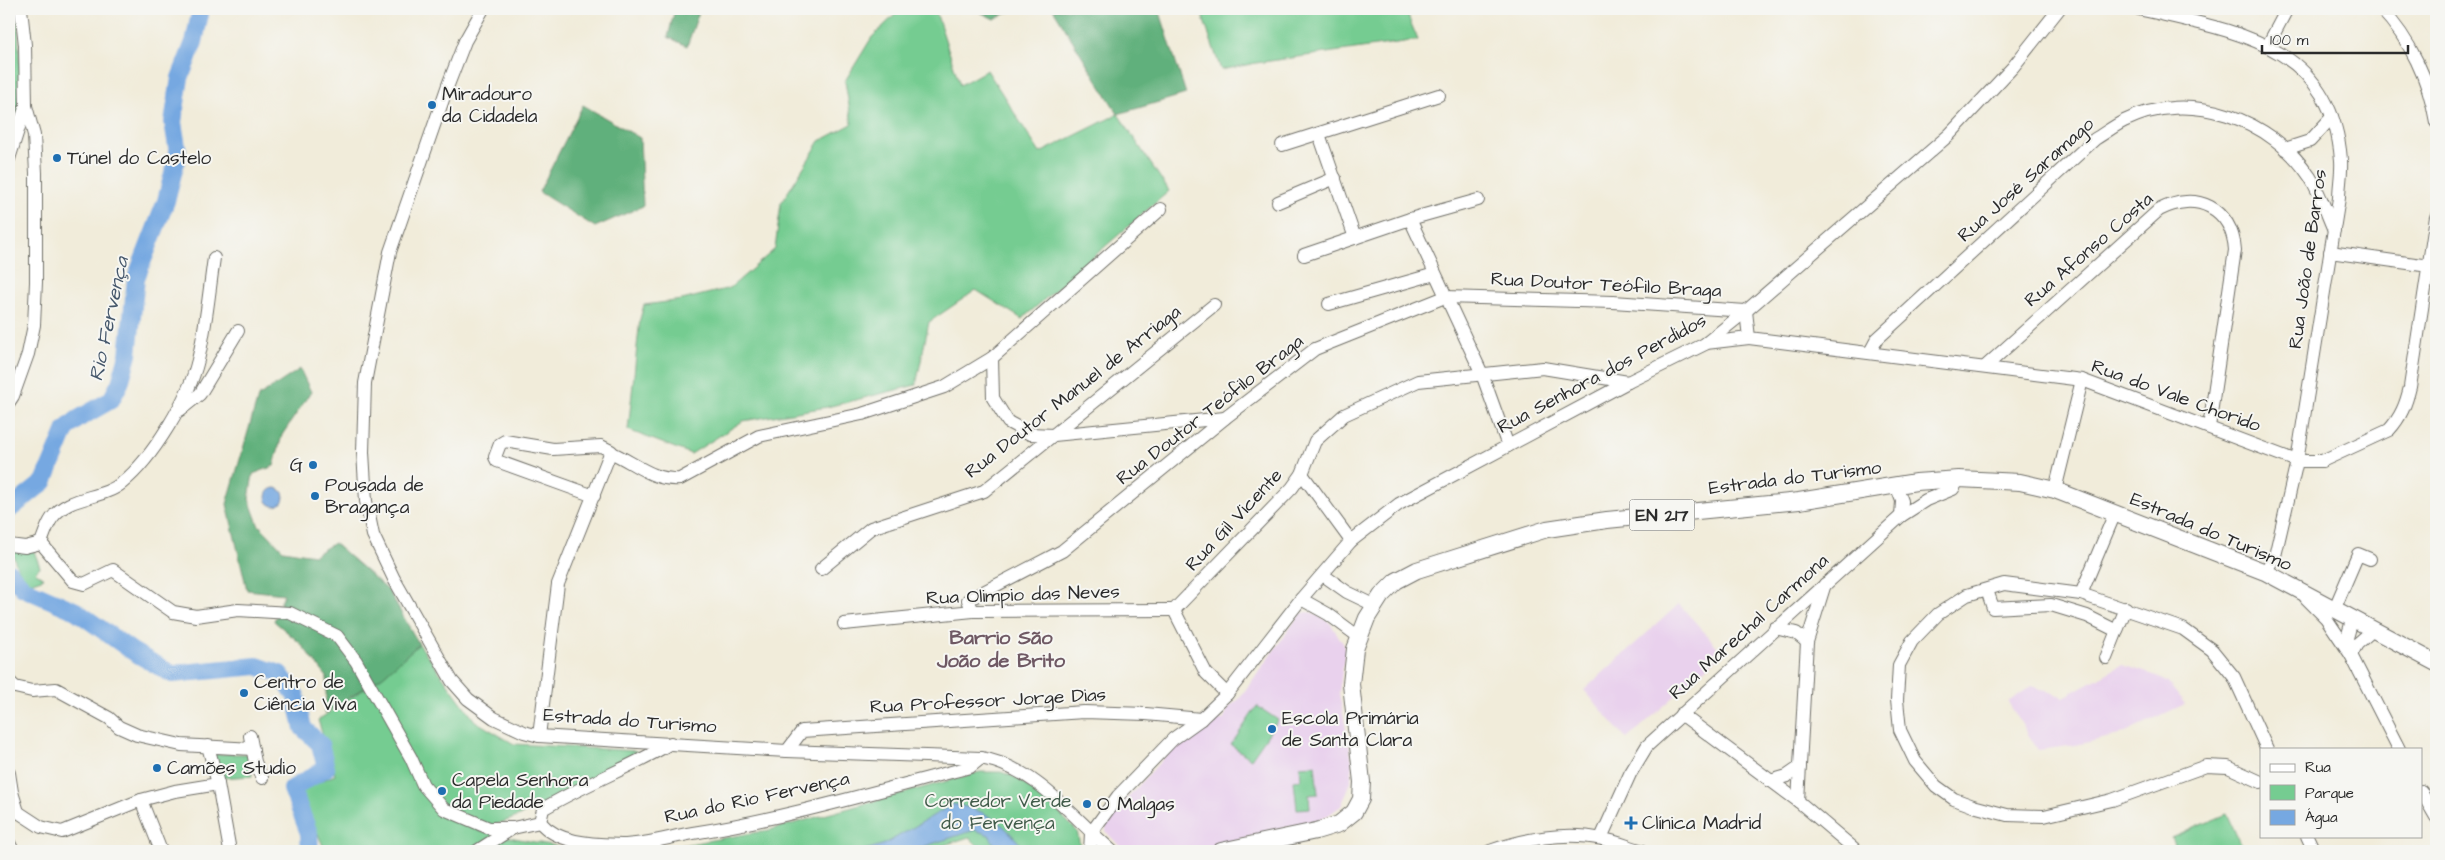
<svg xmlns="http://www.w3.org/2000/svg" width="2445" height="860" viewBox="0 0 2445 860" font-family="'Architects Daughter',sans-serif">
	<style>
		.built { fill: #e9d1ed }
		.green { fill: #75cc91; stroke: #507c5e }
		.forest { fill: #60b07b; stroke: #466e53 }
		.water { fill: #76a8e1; stroke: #506a86 }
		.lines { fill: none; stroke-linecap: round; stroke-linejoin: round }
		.river { stroke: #76a8e1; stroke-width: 18 }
		.minor-casing { stroke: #706f68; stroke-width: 14 }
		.major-casing { stroke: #706f68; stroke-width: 18 }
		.minor { stroke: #fff; stroke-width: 12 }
		.major { stroke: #fff; stroke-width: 16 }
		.poi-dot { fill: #1f6fb2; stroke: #f6f6f2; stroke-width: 2 }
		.labels { text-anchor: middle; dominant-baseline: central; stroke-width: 4; stroke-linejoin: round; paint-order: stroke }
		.shield { fill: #f6f6f2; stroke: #686867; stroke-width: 1 }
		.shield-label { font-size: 18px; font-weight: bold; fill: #2b2b2b }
		.poi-label { font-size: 19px; fill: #2b2b2b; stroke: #f6f6f2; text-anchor: start }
		.street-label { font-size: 19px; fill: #2b2b2b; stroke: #f6f6f2 }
		.park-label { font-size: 19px; fill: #415b4a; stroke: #f6f6f2 }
		.water-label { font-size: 20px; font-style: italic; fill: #45576b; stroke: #f6f6f2 }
		.neighbourhood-label { font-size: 20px; font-weight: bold; fill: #6f5964; stroke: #f6f6f2 }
	</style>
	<rect width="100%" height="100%" fill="#f6f6f2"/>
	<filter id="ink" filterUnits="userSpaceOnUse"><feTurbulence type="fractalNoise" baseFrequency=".02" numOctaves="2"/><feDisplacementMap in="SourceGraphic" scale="10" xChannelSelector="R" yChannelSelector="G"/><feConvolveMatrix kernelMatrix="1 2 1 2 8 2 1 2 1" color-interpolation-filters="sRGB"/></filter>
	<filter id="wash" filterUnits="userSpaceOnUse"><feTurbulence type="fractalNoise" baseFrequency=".0096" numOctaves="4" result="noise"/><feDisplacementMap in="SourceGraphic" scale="20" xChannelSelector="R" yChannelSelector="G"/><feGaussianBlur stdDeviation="1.12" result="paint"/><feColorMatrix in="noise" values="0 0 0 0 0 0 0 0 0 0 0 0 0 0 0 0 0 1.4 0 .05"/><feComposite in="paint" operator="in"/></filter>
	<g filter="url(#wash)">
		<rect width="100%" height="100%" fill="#f1ecda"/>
		<g class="built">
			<path d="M 1679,604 L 1723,653 L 1627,739 L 1584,690 Z"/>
			<path d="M 1307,612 L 1314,613 L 1330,623 L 1343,643 L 1345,651 L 1339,693 L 1352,760 L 1351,782 L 1341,806 L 1324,818 L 1194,851 L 1130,851 L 1118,844 L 1106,832 L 1106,822 L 1168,753 L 1212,718 L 1223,720 L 1229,707 L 1239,699 L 1300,614 Z"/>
			<path d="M 2122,665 L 2154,675 L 2168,683 L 2185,704 L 2119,735 L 2076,745 L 2038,750 L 2008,702 L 2032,686 L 2064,697 Z"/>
		</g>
		<g class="green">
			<path d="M 9,9 L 17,9 L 22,100 L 9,149 L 9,115 L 12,116 L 16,109 L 9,104 Z"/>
			<path d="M 901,9 L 935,9 L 960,85 L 987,70 L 1040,153 L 1118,114 L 1169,191 L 1022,319 L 976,290 L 929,322 L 916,385 L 827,407 L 743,421 L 691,454 L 628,430 L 640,319 L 644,305 L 682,300 L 730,288 L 775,249 L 781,203 L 820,141 L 852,124 L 845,81 L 872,37 Z"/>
			<path d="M 1200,9 L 1405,9 L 1418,40 L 1256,63 L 1221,70 Z"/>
			<path d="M 12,547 L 34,551 L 40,567 L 35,572 L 44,578 L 30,583 C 18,573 14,562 12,547 Z"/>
			<path d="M 419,644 L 475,721 L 514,744 L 637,751 L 631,757 L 517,817 L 478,831 L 581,851 L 325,851 L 300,790 L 335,775 L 318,720 L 383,676 Z"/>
			<path d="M 1257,706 L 1278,720 L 1251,759 L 1231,745 Z"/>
			<path d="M 214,754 L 248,754 L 252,776 L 220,778 Z"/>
			<path d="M 1315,765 L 1318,794 L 1309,795 L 1310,808 L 1297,809 L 1294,781 L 1301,780 L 1300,766 Z"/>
			<path d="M 980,772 L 1001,772 L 1017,778 L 1052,806 L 1077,831 L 1081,851 L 983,851 L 969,837 L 926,851 L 648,851 L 770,830 Z"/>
			<path d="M 2227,814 L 2240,843 L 2222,851 L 2177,851 L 2171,838 Z"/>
		</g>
		<g class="forest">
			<path d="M 675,9 L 700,9 L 687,46 L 668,37 Z"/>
			<path d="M 974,9 L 1016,9 L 994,19 Z"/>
			<path d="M 1053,9 L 1159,9 L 1186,94 L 1118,114 Z"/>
			<path d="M 583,105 L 640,138 L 643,206 L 595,227 L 539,192 Z"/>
			<path d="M 300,369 L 311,392 L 282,435 L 274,466 L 253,474 L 249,499 L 258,524 L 283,550 L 314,555 L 334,543 L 388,590 L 419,644 L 383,676 L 325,713 L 327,677 L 300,643 L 274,621 L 284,594 L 247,590 L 227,504 L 258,397 Z"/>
		</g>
		<g class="water">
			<circle cx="275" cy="497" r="9"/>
			<path d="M 324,745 L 332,770 L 301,787 L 297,793 L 299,795 L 293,798 L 289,785 L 322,766 L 317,747 Z"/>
			<path d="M 953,804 C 990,811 1003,823 1026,851 L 998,851 L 989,835 L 975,830 L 910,851 L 862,851 L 885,844 Z"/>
		</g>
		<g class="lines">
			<g class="river">
				<path d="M 9,510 L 44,482 L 66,429 L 78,419 L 111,400 L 120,383 L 128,355 L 136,278 L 166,201 L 178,153 L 173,122 L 180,78 L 194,42 L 201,9"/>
				<path d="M 9,572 L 23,588 L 76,611 L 132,651 L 172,674 L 257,666 L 280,674 L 296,696 L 303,728 L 320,744 L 326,768 L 292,789 L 309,833 L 310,851"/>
			</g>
		</g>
	</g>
	<g filter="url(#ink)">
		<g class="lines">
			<g class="minor-casing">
				<g id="minor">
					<path d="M 483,9 L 465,41 L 448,85 L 390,252 L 365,383 L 363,452 L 366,501 L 373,535 L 394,579 L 452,681 L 468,699 L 494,718 L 524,732 L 539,736 L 787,751 L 981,758 C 1037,768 1071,816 1112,851"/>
					<path d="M 2139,9 C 2231,31 2332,42 2341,160 C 2342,172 2339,186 2339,198 L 2297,461 L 2275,556 L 2265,572"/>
					<path d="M 2381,9 C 2410,39 2429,80 2436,122"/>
					<path d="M 2268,45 L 2287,9"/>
					<path d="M 1319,134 L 1355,238"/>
					<path d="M 1282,145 L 1439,95"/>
					<path d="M 2285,149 L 2310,141 L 2332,117"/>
					<path d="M 9,159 L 25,108"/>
					<path d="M 1278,202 L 1335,178"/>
					<path d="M 1410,219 L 1478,200"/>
					<path d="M 2330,252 L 2429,266"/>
					<path d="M 1304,255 L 1410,219 L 1482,374 L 1508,446"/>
					<path d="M 1329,304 L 1435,274"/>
					<path d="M 1706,343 L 1749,338"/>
					<path d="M 1870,352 L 1877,339 L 2095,139 C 2105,133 2114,126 2124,121 C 2189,88 2272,119 2310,177 C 2320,193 2326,212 2334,230"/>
					<path d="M 992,358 L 993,398 L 1008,422 L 1030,434 L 1054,435 L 1225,418"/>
					<path d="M 1986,366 L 2159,210 C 2196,190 2232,208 2235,250 L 2209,427"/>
					<path d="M 9,402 L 13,396 L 28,354 L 34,325 L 36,282 L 36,173 L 34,135 L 26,106 L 25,45 L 21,9"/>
					<path d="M 180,410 L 200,394 L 238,331"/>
					<path d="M 610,452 C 634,462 652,481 680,479 L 759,436 L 862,414 L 944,387 L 992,358 L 1161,209"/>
					<path d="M 1302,474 L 1351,541"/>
					<path d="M 1896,485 L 1902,501 L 1901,516"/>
					<path d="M 2055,490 L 2082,380"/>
					<path d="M 41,543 L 73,581 L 84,584 L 113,570 L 173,612 L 196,616 L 238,610 L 290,613 L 337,636 L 356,661 L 411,758 L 423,785 L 444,809 L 489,828 L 513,828 L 540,822"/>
					<path d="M 41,543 C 44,535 47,525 52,518 C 69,495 101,500 122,483 C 153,458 189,398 198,360 C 206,328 209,292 214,258"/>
					<path d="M 9,545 L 25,547 L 41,543"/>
					<path d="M 821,569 L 871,528 L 984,491 L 1214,305"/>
					<path d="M 1323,575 L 1347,592 L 1374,605"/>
					<path d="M 1987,590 L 1993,608 L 2051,605 L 2087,616 L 2117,631"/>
					<path d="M 2081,594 L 2115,513"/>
					<path d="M 2306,598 L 2326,618 L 2351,655 L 2357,644 L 2373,630"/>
					<path d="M 1301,599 L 1328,614 L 1359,637"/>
					<path d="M 2334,610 L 2358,554 L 2370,559"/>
					<path d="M 973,611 L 968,600 L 1062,551 L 1225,418 L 1315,349 L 1445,297 L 1613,302 L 1746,311 L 1749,338 L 2082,380 L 2297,461 L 2322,461 L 2389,430 C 2401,417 2406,404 2410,387 L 2436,217"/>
					<path d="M 2352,620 L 2347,638 L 2351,655 L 2399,749"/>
					<path d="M 844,624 L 973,611 L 1174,610"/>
					<path d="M 1775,628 L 1796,633 L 1807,642"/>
					<path d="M 2106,658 L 2126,608"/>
					<path d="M 9,681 L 15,687 L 32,691 L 56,689 L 109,718 L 119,727 L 137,735 L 181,745 L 253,749"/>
					<path d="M 1227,694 L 1206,673 L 1174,610 L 1292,488 L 1302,474 L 1315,441 L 1344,415 L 1418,381 L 1543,368 L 1628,382"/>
					<path d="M 1681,714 L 1798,801 L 1857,851"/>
					<path d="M 250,736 L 255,762 L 262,778"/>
					<path d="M 539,736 L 558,584 L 611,451 L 601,446 L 553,449 L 505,441 L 500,444 L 495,457 L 497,461 L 594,496"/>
					<path d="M 208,746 L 218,784 L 230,851"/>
					<path d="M 787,751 L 802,731 L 1084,712 L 1146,714 L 1201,719"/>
					<path d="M 9,773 L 12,792 L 18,812"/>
					<path d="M 1770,781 L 1787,776 L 1800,767"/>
					<path d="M 2261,782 L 2228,767 L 2206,766 L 2112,800 L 2044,816 L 2007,815 L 1973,806 L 1954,799 L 1936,786 L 1915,761 L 1900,730 L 1897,700 L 1899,665 L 1912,641 L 1938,614 L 1967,595 L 2004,584 L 2081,594 L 2183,629 L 2212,650 L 2234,677 L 2267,749"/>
					<path d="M 2421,791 L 2436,817"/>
					<path d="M 141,800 L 175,791 L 218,784"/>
					<path d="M 1798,801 L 1807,642 L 1825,584"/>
					<path d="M 9,813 L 18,812 L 41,827 L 62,832 L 141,800 L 161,851"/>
					<path d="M 540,822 C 558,844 594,844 621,845 C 644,845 670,837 693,833 C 786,818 878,791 970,767 L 981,758"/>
					<path d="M 540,822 L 543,809 C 584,784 630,768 671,743"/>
					<path d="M 2307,836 L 2314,851"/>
					<path d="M 1601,838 L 1630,774 L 1647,746 L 1901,516 L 1926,500 L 1953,489 L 1959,479"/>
					<path d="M 9,843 L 13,851"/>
					<path d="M 477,851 L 513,828"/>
					<path d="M 1090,851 L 1091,833 L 1118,796 L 1173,739 L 1201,719 L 1227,694 L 1301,599 L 1351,541 L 1399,504 L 1628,382 L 1705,344 L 1746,311 L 1949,135 L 2013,67 L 2059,9"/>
					<path d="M 1490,851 C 1525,839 1565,831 1602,839 C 1615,841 1629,847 1643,851"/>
				</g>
			</g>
			<g class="major-casing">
				<path id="major" d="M 1221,851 L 1316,831 L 1339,824 L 1354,812 L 1361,799 L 1362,782 L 1351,684 L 1355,649 L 1367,618 L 1381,596 L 1396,581 L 1417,570 L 1547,529 L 1607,520 L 1799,501 L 1916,482 L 1959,479 L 2020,482 L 2055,490 L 2265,572 L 2436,663"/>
			</g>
			<use href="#minor" class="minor"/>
			<use href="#major" class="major"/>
		</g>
	</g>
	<g class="poi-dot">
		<circle cx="432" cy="105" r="5"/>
		<circle cx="57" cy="158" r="5"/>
		<circle cx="313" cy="465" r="5"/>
		<circle cx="315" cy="496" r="5"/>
		<circle cx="244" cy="693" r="5"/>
		<circle cx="1272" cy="729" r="5"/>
		<circle cx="157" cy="768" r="5"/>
		<circle cx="442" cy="791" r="5"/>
		<circle cx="1087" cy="804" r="5"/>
		<path d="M1628.5 815.5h5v5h5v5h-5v5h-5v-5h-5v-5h5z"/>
	</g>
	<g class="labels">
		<rect class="shield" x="1629.5" y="499.5" width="65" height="31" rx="4"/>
		<g class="shield-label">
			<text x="1662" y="515">EN 217</text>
		</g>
		<g class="poi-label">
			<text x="442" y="94">Miradouro<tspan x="442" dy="22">da Cidadela</tspan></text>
			<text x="67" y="158">Túnel do Castelo</text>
			<text x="303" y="465" text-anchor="end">G</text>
			<text x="325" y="485">Pousada de<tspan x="325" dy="22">Bragança</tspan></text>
			<text x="254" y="682">Centro de<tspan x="254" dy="22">Ciência Viva</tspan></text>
			<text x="1282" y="718">Escola Primária<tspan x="1282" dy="22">de Santa Clara</tspan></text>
			<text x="167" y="768">Camões Studio</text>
			<text x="452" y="780">Capela Senhora<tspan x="452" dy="22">da Piedade</tspan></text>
			<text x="1097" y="804">O Malgas</text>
			<text x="1642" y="823">Clínica Madrid</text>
		</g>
		<g class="street-label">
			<text transform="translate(2026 180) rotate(-42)">Rua José Saramago</text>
			<text transform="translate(2089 250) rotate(-41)">Rua Afonso Costa</text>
			<text transform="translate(2308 259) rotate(-82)">Rua João de Barros</text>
			<text transform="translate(1606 285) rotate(3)">Rua Doutor Teófilo Braga</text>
			<text transform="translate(1602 374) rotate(-28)">Rua Senhora dos Perdidos</text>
			<text transform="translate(1073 392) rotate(-38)">Rua Doutor Manuel de Arriaga</text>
			<text transform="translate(2176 396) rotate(20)">Rua do Vale Chorido</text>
			<text transform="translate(1210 410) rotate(-38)">Rua Doutor Teófilo Braga</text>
			<text transform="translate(1795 478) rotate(-7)">Estrada do Turismo</text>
			<text transform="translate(1234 520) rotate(-47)">Rua Gil Vicente</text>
			<text transform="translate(2211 532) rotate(23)">Estrada do Turismo</text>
			<text transform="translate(1023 595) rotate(-2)">Rua Olimpio das Neves</text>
			<text transform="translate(1749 627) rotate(-42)">Rua Marechal Carmona</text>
			<text transform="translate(988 701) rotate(-3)">Rua Professor Jorge Dias</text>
			<text transform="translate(630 721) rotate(4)">Estrada do Turismo</text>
			<text transform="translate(757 798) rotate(-12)">Rua do Rio Fervença</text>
		</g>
		<g class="park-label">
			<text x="998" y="801">Corredor Verde<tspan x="998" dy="22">do Fervença</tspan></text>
		</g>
		<g class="water-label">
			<text transform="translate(109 319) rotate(-78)">Rio Fervença</text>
		</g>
		<g class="neighbourhood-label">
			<text x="1001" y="638">Barrio São<tspan x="1001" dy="23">João de Brito</tspan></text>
		</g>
	</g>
	<rect width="2445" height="860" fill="none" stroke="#f6f6f2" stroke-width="30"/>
	<rect x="2260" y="748" width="162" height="90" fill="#f6f6f2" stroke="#a5a5a2"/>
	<rect x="2270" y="764" width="25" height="8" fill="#ffffff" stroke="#a5a5a2"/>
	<text x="2305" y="772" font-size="15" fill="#2b2b2b">Rua</text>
	<rect x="2270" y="785" width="25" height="15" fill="#75cc91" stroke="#a5a5a2"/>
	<text x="2305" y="798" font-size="15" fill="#2b2b2b">Parque</text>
	<rect x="2270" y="810" width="25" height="15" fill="#76a8e1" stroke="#a5a5a2"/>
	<text x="2305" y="822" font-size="15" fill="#2b2b2b">Água</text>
	<path d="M2262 45v8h146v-8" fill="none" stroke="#2b2b2b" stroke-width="2.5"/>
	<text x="2270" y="45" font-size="15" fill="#2b2b2b" stroke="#f6f6f2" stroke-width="4" paint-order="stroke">100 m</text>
</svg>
